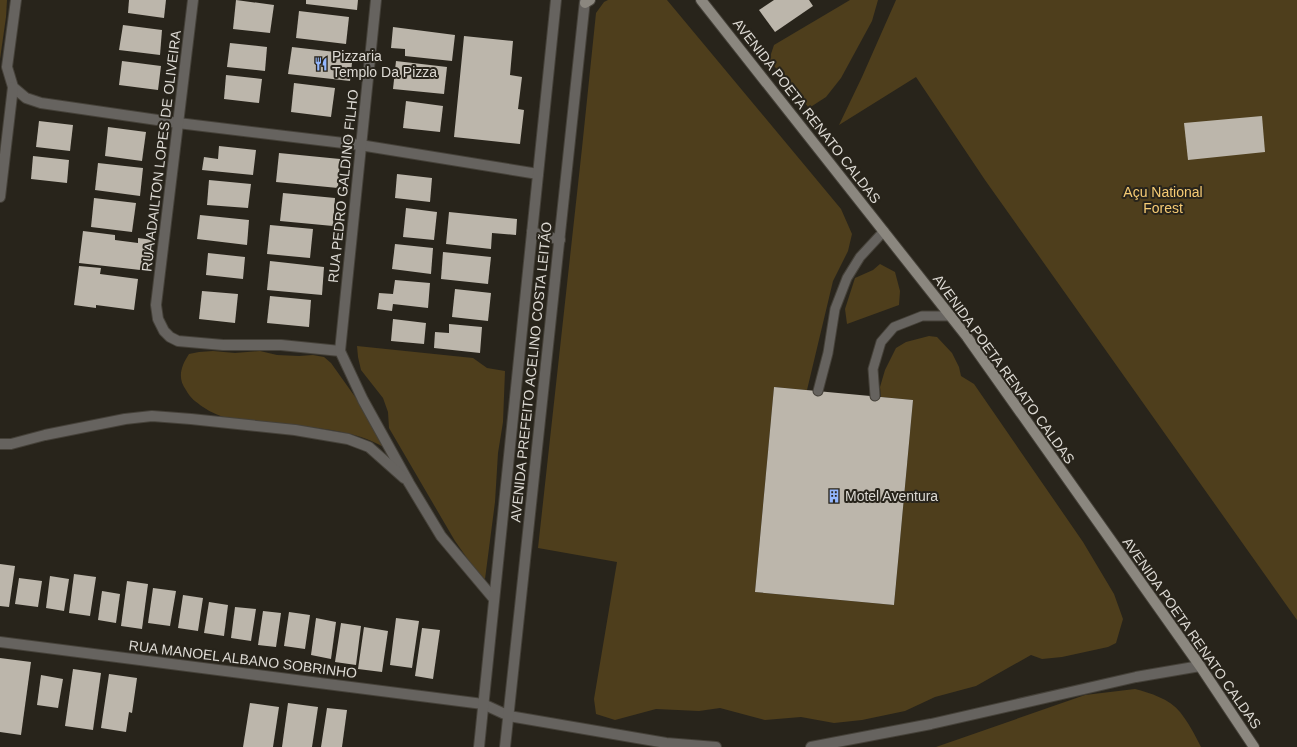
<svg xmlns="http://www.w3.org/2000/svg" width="1297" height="747" viewBox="0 0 1297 747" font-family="Arial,sans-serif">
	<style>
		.green { fill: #4e3e1c }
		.building { fill: #bcb6ab }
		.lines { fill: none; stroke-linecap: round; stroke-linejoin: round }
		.service-casing { stroke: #454139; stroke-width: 11 }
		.minor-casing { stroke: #454139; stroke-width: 12 }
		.tertiary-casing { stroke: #454139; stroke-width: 12 }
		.secondary-casing { stroke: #454139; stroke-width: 12 }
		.service { stroke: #66635f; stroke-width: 9 }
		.minor { stroke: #66635f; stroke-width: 10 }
		.tertiary { stroke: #66635f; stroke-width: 10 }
		.secondary { stroke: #8b877f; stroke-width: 10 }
		.labels { text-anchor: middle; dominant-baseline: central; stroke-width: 4; stroke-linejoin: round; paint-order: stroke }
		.poi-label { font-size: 14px; fill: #dddad4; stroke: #28241b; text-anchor: start }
		.street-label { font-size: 14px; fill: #dddad4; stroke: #28241b }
		.park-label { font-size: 14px; fill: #f6cb74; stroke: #28241b }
	</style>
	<rect width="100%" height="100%" fill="#28241b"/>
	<g class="green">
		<path d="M 0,0 L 7,0 L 6,17 L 0,59 Z"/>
		<path d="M 608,0 L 667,0 L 841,209 L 852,234 L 848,251 L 833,281 L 807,390 L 774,387 L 755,592 L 894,605 L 913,400 L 881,397 L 880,387 L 885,370 L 896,348 L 906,342 L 929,336 L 937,337 L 952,353 L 959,367 L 961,376 L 974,384 L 1083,542 L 1114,594 L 1123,619 L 1116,643 L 1108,647 L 1062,657 L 1042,659 L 1031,655 L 976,686 L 935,697 L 905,711 L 862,720 L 834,723 L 801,717 L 765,720 L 720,708 L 699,711 L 656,709 L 615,720 L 596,714 L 594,699 L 617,562 L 538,548 L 582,148 L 596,13 L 604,2 Z"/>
		<path d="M 850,0 L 878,0 L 872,21 L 841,78 L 826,97 L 809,108 L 769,60 L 774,45 Z"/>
		<path d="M 896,0 L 1297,0 L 1297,620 L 985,180 L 916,77 L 839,125 L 862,77 Z"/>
		<path d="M 880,264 L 895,272 L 900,291 L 899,305 L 847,324 L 845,309 L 855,278 L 873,270 Z"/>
		<path d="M 357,346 L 473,358 L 487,368 L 505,371 L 503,422 L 498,453 L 495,502 L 485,579 L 479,575 L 455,541 L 389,428 L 388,412 L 383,398 L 361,370 L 358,357 Z"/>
		<path d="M 213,351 L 235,353 L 260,351 L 277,355 L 299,356 L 313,355 L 324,357 L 331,363 L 363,408 L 385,448 C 361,433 331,430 303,426 C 269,421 234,428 203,407 C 196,402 190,398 186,390 C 177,378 181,366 189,354 L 199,352 Z"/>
		<path d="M 1135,689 C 1150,693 1170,699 1180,712 C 1188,722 1195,735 1201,747 L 936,747 L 1085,695 Z"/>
	</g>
	<g class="building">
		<path d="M 129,0 L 166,0 L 164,18 L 128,13 Z"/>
		<path d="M 236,0 L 274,5 L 270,33 L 233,29 Z"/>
		<path d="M 306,0 L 358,0 L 357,10 L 306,4 Z"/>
		<path d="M 774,0 L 809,0 L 813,6 L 775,32 L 759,10 Z"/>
		<path d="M 299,11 L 349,17 L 346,44 L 296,38 Z"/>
		<path d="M 123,25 L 162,30 L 160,55 L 119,50 Z"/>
		<path d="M 393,27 L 455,35 L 452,61 L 405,56 L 405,49 L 391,48 Z"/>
		<path d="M 464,36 L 513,41 L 510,75 L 522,77 L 518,109 L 524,110 L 520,144 L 454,137 Z"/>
		<path d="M 230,43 L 267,47 L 265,71 L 227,67 Z"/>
		<path d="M 292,47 L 353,54 L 350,81 L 288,74 Z"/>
		<path d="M 122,61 L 161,66 L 158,90 L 119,85 Z"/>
		<path d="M 396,61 L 447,67 L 444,94 L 393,89 Z"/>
		<path d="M 226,75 L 262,79 L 259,103 L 224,99 Z"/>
		<path d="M 294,83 L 335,88 L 331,117 L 291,112 Z"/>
		<path d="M 406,101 L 443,106 L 440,132 L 403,128 Z"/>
		<path d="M 1262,116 L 1265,152 L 1188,160 L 1184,123 Z"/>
		<path d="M 39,121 L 73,125 L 70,151 L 36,147 Z"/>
		<path d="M 108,127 L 146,132 L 142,161 L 105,156 Z"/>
		<path d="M 219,146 L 256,150 L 253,175 L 202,170 L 204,157 L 218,159 Z"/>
		<path d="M 279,153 L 340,159 L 338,188 L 276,182 Z"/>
		<path d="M 33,156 L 69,160 L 67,183 L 31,179 Z"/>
		<path d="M 98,163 L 143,168 L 140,196 L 95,190 Z"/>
		<path d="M 397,174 L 432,178 L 430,202 L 395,198 Z"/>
		<path d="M 209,180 L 251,184 L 248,208 L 207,205 Z"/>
		<path d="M 283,193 L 335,198 L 333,226 L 280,221 Z"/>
		<path d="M 94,198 L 136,203 L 132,232 L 91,227 Z"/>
		<path d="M 406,208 L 437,212 L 434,240 L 403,237 Z"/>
		<path d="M 449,212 L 517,219 L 516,235 L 492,233 L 491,249 L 446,244 Z"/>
		<path d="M 200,215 L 249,220 L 247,245 L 197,239 Z"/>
		<path d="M 270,225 L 313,229 L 310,258 L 267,254 Z"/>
		<path d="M 83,231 L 115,235 L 115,240 L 138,243 L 138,238 L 153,240 L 149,271 L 79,263 Z"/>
		<path d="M 395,244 L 433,248 L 431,274 L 392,269 Z"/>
		<path d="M 443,252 L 491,257 L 488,284 L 441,279 Z"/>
		<path d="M 208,253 L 245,257 L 243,279 L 206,275 Z"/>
		<path d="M 270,261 L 324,267 L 322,295 L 267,290 Z"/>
		<path d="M 79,266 L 101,268 L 100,274 L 138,279 L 134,310 L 96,305 L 96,308 L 74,305 Z"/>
		<path d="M 395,280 L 430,283 L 428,308 L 393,304 L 392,311 L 377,309 L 379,293 L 393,294 Z"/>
		<path d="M 455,289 L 491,293 L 488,321 L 452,317 Z"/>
		<path d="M 202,291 L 238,294 L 235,323 L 199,319 Z"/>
		<path d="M 270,296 L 311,300 L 309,327 L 267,323 Z"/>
		<path d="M 393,319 L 426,323 L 424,344 L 391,341 Z"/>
		<path d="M 449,324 L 482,327 L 480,353 L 434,348 L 435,332 L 449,333 Z"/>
		<path d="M 774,387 L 913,400 L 894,605 L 755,592 Z"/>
		<path d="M 0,564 L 15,566 L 9,607 L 0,606 Z"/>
		<path d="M 74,574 L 96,577 L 90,616 L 69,613 Z"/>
		<path d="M 50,576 L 69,579 L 64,611 L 46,608 Z"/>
		<path d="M 19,578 L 42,581 L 38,607 L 15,604 Z"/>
		<path d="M 127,581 L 148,584 L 142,629 L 121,626 Z"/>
		<path d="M 153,588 L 176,591 L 170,626 L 148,623 Z"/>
		<path d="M 102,591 L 120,594 L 116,623 L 98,620 Z"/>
		<path d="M 183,595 L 203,598 L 198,631 L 178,628 Z"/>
		<path d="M 209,602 L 228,605 L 224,636 L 204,633 Z"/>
		<path d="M 235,607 L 256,609 L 251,641 L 231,638 Z"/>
		<path d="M 263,611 L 281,613 L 276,647 L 258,645 Z"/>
		<path d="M 289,612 L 310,615 L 305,649 L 284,646 Z"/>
		<path d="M 316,618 L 336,622 L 331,659 L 311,655 Z"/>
		<path d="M 396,618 L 419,621 L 412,668 L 390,665 Z"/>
		<path d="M 341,623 L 361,626 L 356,665 L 335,662 Z"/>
		<path d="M 364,627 L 388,631 L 382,672 L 358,669 Z"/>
		<path d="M 422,628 L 440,630 L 433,679 L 415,676 Z"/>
		<path d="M 0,658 L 31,662 L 21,735 L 0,732 Z"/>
		<path d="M 73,669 L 101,673 L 93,730 L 65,726 Z"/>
		<path d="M 109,674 L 137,678 L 132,713 L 129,712 L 126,732 L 101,728 Z"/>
		<path d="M 41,675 L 63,679 L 58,708 L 37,705 Z"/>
		<path d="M 250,703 L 279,707 L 273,747 L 243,747 Z"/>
		<path d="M 288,703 L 318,707 L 312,747 L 282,747 Z"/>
		<path d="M 327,708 L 347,710 L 342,747 L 321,747 Z"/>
	</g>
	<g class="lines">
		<g class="service-casing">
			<g id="service">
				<path d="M 818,391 L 828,353 L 835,309 L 847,278 L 860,257 L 884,231"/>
				<path d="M 875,396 L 873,369 L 881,342 L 894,327 L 922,316 L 951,316"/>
			</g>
		</g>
		<g class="minor-casing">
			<g id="minor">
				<path d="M 16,0 L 7,67 L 13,87 L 26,98 L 41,103 L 178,123 L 360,145 L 538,174"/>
				<path d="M 193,0 L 156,305 L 158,319 L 164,331 L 170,337 L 178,341 L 223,345 L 281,345 L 340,351 L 363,400 L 409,483 L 441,536 L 494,599"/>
				<path d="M 0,197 L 13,87"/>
				<path d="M 340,351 L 376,0"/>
				<path d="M 0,444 L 11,444 L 45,435 L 125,419 L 152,416 L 191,419 L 295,430 L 348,439 L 369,447 L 404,478"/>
				<path d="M 0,642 L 483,704 L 509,716 L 666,743 L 716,747"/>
				<path d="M 811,747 L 931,724 L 1136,677 L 1200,666"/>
			</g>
		</g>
		<g class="tertiary-casing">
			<g id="tertiary">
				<path d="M 532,232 L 560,240"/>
				<path d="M 479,747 L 556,0"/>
				<path d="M 505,747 L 585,0"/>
			</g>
		</g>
		<g class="secondary-casing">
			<g id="secondary">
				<path d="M 701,0 L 967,337 L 1200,666 L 1254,747"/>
				<path d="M 585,3 L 590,0"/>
			</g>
		</g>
		<use href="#service" class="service"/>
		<use href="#minor" class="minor"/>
		<use href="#tertiary" class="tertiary"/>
		<use href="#secondary" class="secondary"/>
	</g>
	<defs>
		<g id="restaurant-bare" transform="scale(1.08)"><path d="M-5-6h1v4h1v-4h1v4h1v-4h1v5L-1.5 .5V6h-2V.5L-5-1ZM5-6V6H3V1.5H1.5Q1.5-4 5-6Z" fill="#94b7fd" stroke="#28241b" stroke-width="2.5" paint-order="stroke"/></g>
		<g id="building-bare" transform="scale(1.08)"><path d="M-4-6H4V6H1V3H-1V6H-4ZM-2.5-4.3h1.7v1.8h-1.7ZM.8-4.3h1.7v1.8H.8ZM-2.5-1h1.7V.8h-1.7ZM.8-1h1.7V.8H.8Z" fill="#94b7fd" stroke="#28241b" stroke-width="2.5" paint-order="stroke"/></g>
	</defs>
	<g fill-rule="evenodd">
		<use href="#restaurant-bare" x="321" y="64"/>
		<use href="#building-bare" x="834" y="496"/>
	</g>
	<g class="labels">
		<g class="poi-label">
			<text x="332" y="56">Pizzaria<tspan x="332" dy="16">Templo Da Pizza</tspan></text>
			<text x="845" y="496">Motel Aventura</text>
		</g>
		<g class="street-label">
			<text transform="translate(807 111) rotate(52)">AVENIDA POETA RENATO CALDAS</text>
			<text transform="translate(161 151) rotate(-83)">RUA ADAILTON LOPES DE OLIVEIRA</text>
			<text transform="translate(343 186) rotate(-84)">RUA PEDRO GALDINO FILHO</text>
			<text transform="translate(1004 369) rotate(54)">AVENIDA POETA RENATO CALDAS</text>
			<text transform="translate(531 372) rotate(-84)">AVENIDA PREFEITO ACELINO COSTA LEITÃO</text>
			<text transform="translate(1192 633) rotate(55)">AVENIDA POETA RENATO CALDAS</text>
			<text transform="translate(243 659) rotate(7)">RUA MANOEL ALBANO SOBRINHO</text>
		</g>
		<g class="park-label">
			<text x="1163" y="192">Açu National<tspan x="1163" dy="16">Forest</tspan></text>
		</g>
	</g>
</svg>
